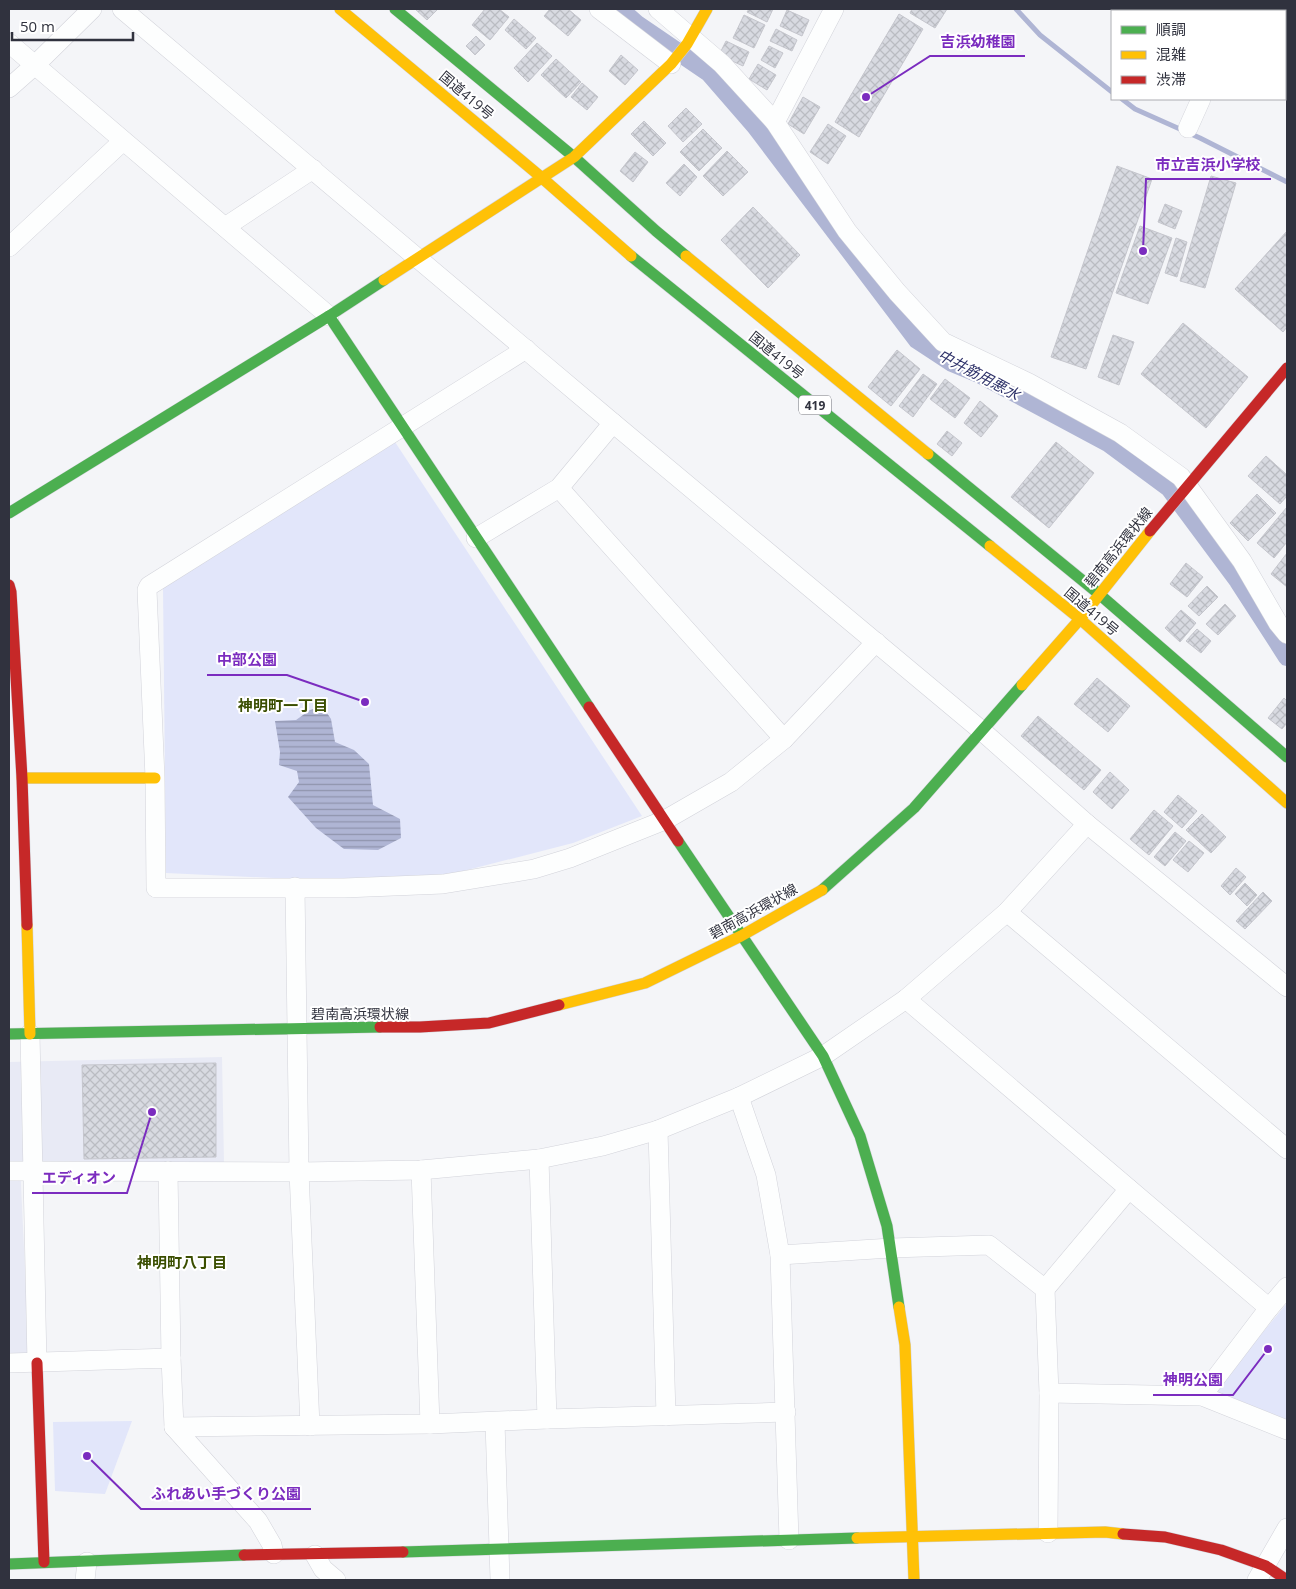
<svg xmlns="http://www.w3.org/2000/svg" width="1296" height="1589" viewBox="0 0 1296 1589" font-family="'Open Sans','Noto Sans JP',sans-serif">
	<style>
		.built { fill: #e8eaf5 }
		.green { fill: #e2e6fa }
		.water { fill: url(#water-rules) }
		.lines { fill: none; stroke-linecap: round; stroke-linejoin: round }
		.stream { stroke: #afb5d4; stroke-width: 5 }
		.canal { stroke: #afb5d4; stroke-width: 18 }
		.building { fill: url(#building-cross-hatch); stroke: #c5c6cd }
		.street-casing { stroke: #d2d3da; stroke-width: 20 }
		.fast-casing { stroke: #d2d3da; stroke-width: 12 }
		.slow-casing { stroke: #d2d3da; stroke-width: 12 }
		.jam-casing { stroke: #d2d3da; stroke-width: 12 }
		.street { stroke: #fdfefe; stroke-width: 19 }
		.fast { stroke: #4caf50; stroke-width: 11 }
		.slow { stroke: #ffc107; stroke-width: 11 }
		.jam { stroke: #c62828; stroke-width: 11 }
		.labels { text-anchor: middle; dominant-baseline: central; stroke-width: 4; stroke-linejoin: round; paint-order: stroke }
		.shield { fill: #fff; stroke: #6e7078; stroke-width: 1 }
		.shield-label { font-size: 12px; font-weight: bold; fill: #30323e }
		.street-label { font-size: 14px; fill: #30323e; stroke: #fff }
		.water-label { font-size: 15px; font-style: italic; fill: #2f336a; stroke: #fff }
		.neighbourhood-label { font-size: 15px; font-weight: bold; fill: #3a4e00; stroke: #fff }
		.leader { fill: none; stroke: #7b2cbf; stroke-width: 2 }
		.callout-dot { fill: #7b2cbf; stroke: #fff; stroke-width: 2 }
		.callout-label { font-size: 15px; text-anchor: middle; font-weight: bold; fill: #7b2cbf; stroke: #fff; stroke-width: 4; stroke-linejoin: round; paint-order: stroke }
	</style>
	<defs>
		<pattern id="water-rules" width="6" height="5" patternUnits="userSpaceOnUse" patternTransform="scale(1.25)"><rect width="6" height="5" fill="#afb5d4"/><path d="M0 2.5h6" fill="none" stroke="#8f94ad"/></pattern>
		<pattern id="building-cross-hatch" width="8" height="8" patternUnits="userSpaceOnUse" patternTransform="scale(1.25)"><rect width="8" height="8" fill="#d8dae1"/><path d="M0 0l8 8M0 8l8-8" fill="none" stroke="#babcc2"/></pattern>
	</defs>
	<rect width="100%" height="100%" fill="#f4f5f8"/>
	<path class="built" d="M 222,1057 L 224,1163 L 20,1164 L 29,1354 L 9,1354 L 9,1062 Z"/>
	<g class="green">
		<path d="M 395,442 L 642,816 L 573,843 L 444,876 L 295,879 L 166,873 L 163,588 Z"/>
		<path d="M 1287,1303 L 1287,1423 L 1212,1394 Z"/>
		<path d="M 132,1421 L 105,1494 L 55,1491 L 53,1422 Z"/>
	</g>
	<path class="water" d="M 323,707 L 331,719 L 335,742 L 354,750 L 369,764 L 373,805 L 400,819 L 401,838 L 378,850 L 344,849 L 316,828 L 288,797 L 299,782 L 297,771 L 279,765 L 280,752 L 275,721 L 296,720 L 310,710 Z"/>
	<g class="lines">
		<g class="stream">
			<path d="M 1016,9 L 1040,35 L 1112,92"/>
			<path d="M 1122,99 L 1135,109 L 1200,138 L 1287,182"/>
		</g>
		<path class="canal" d="M 620,9 L 637,24 L 709,73 L 755,126 L 917,340 L 952,363 L 981,375 L 1108,443 L 1169,488 L 1238,581 L 1287,657"/>
	</g>
	<g class="building">
		<path d="M 415,9 L 438,9 L 427,20 Z"/>
		<path d="M 485,9 L 499,9 L 509,17 L 490,40 L 472,25 Z"/>
		<path d="M 550,9 L 568,9 L 581,20 L 568,36 L 544,16 Z"/>
		<path d="M 749,9 L 773,9 L 767,22 L 747,12 Z"/>
		<path d="M 912,9 L 947,9 L 935,28 L 910,13 Z"/>
		<path d="M 787,10 L 809,20 L 802,36 L 780,26 Z"/>
		<path d="M 899,14 L 923,29 L 859,137 L 835,122 Z"/>
		<path d="M 744,15 L 765,25 L 754,48 L 733,38 Z"/>
		<path d="M 514,19 L 536,38 L 526,49 L 505,30 Z"/>
		<path d="M 776,29 L 797,40 L 792,51 L 770,41 Z"/>
		<path d="M 476,36 L 485,45 L 475,55 L 466,46 Z"/>
		<path d="M 726,41 L 749,52 L 743,66 L 719,55 Z"/>
		<path d="M 537,43 L 552,56 L 528,82 L 514,68 Z"/>
		<path d="M 769,46 L 783,53 L 775,68 L 761,60 Z"/>
		<path d="M 621,55 L 638,70 L 625,85 L 609,71 Z"/>
		<path d="M 556,59 L 581,82 L 566,98 L 541,75 Z"/>
		<path d="M 758,64 L 776,75 L 767,90 L 749,79 Z"/>
		<path d="M 582,83 L 598,97 L 587,110 L 571,97 Z"/>
		<path d="M 803,97 L 820,107 L 804,134 L 788,124 Z"/>
		<path d="M 686,108 L 702,124 L 683,142 L 668,126 Z"/>
		<path d="M 644,121 L 666,143 L 653,156 L 631,134 Z"/>
		<path d="M 828,124 L 846,136 L 828,164 L 810,152 Z"/>
		<path d="M 703,129 L 722,148 L 699,171 L 680,152 Z"/>
		<path d="M 727,151 L 748,172 L 723,196 L 703,176 Z"/>
		<path d="M 635,152 L 648,162 L 633,182 L 620,171 Z"/>
		<path d="M 684,164 L 697,177 L 680,196 L 666,183 Z"/>
		<path d="M 1117,166 L 1152,179 L 1086,369 L 1051,357 Z"/>
		<path d="M 1211,176 L 1236,183 L 1205,288 L 1180,281 Z"/>
		<path d="M 1165,204 L 1182,211 L 1175,229 L 1158,222 Z"/>
		<path d="M 753,207 L 800,255 L 768,288 L 721,240 Z"/>
		<path d="M 1140,226 L 1172,238 L 1148,304 L 1116,293 Z"/>
		<path d="M 1287,231 L 1287,327 L 1283,332 L 1235,289 Z"/>
		<path d="M 1176,238 L 1187,242 L 1177,277 L 1165,273 Z"/>
		<path d="M 1183,323 L 1248,377 L 1206,428 L 1141,374 Z"/>
		<path d="M 1113,335 L 1134,342 L 1119,385 L 1098,377 Z"/>
		<path d="M 897,350 L 920,369 L 891,406 L 868,387 Z"/>
		<path d="M 923,374 L 937,384 L 913,417 L 899,406 Z"/>
		<path d="M 945,379 L 970,398 L 955,418 L 930,399 Z"/>
		<path d="M 980,401 L 998,416 L 981,437 L 964,423 Z"/>
		<path d="M 947,431 L 962,443 L 952,456 L 937,444 Z"/>
		<path d="M 1056,442 L 1094,473 L 1049,528 L 1011,497 Z"/>
		<path d="M 1266,456 L 1287,475 L 1287,496 L 1280,504 L 1248,476 Z"/>
		<path d="M 1257,494 L 1276,513 L 1248,541 L 1230,523 Z"/>
		<path d="M 1287,507 L 1287,542 L 1274,558 L 1257,543 Z"/>
		<path d="M 1287,553 L 1287,587 L 1271,574 Z"/>
		<path d="M 1186,563 L 1203,577 L 1187,597 L 1170,584 Z"/>
		<path d="M 1207,586 L 1218,597 L 1199,616 L 1188,606 Z"/>
		<path d="M 1225,604 L 1236,616 L 1218,635 L 1206,624 Z"/>
		<path d="M 1181,610 L 1196,623 L 1180,642 L 1165,628 Z"/>
		<path d="M 1197,629 L 1211,641 L 1201,653 L 1186,641 Z"/>
		<path d="M 1097,678 L 1130,706 L 1108,732 L 1074,704 Z"/>
		<path d="M 1284,698 L 1287,701 L 1287,723 L 1282,729 L 1268,718 Z"/>
		<path d="M 1038,716 L 1101,770 L 1084,790 L 1021,736 Z"/>
		<path d="M 1110,772 L 1129,790 L 1112,809 L 1093,792 Z"/>
		<path d="M 1178,795 L 1197,811 L 1182,828 L 1164,812 Z"/>
		<path d="M 1154,810 L 1173,826 L 1149,855 L 1130,839 Z"/>
		<path d="M 1202,814 L 1226,837 L 1211,853 L 1186,830 Z"/>
		<path d="M 1175,832 L 1186,841 L 1165,866 L 1154,857 Z"/>
		<path d="M 1189,841 L 1204,853 L 1188,872 L 1173,860 Z"/>
		<path d="M 1236,868 L 1246,877 L 1230,895 L 1221,886 Z"/>
		<path d="M 1245,883 L 1257,895 L 1247,906 L 1235,894 Z"/>
		<path d="M 1263,892 L 1272,901 L 1245,929 L 1236,921 Z"/>
		<path d="M 216,1063 L 216,1157 L 84,1159 L 82,1065 Z"/>
	</g>
	<g class="lines">
		<g class="street-casing">
			<g id="street">
				<path d="M 122,9 L 613,423 L 982,731 L 1087,824 L 1287,987"/>
				<path d="M 599,9 L 671,64"/>
				<path d="M 658,9 L 722,64 L 775,122 L 847,231 L 897,292 L 943,342 L 1029,383 L 1120,433 L 1181,477 L 1242,561 L 1278,623 L 1287,634"/>
				<path d="M 1239,9 L 1243,11"/>
				<path d="M 9,43 L 329,316"/>
				<path d="M 9,88 L 35,65 L 92,9"/>
				<path d="M 775,122 L 834,9"/>
				<path d="M 1188,128 L 1201,99"/>
				<path d="M 225,227 L 313,169"/>
				<path d="M 9,247 L 123,141"/>
				<path d="M 526,349 L 149,586 L 147,590 L 155,778 L 156,888 L 344,888 L 443,884 L 534,869 L 570,858 L 665,820 L 731,782 L 784,739 L 876,642"/>
				<path d="M 559,488 L 784,739"/>
				<path d="M 476,538 L 559,488 L 613,423"/>
				<path d="M 295,887 L 299,1172 L 310,1426"/>
				<path d="M 1007,912 L 1287,1149"/>
				<path d="M 906,999 L 1269,1308"/>
				<path d="M 30,1034 L 37,1363"/>
				<path d="M 739,1097 L 766,1175 L 780,1255 L 789,1540"/>
				<path d="M 658,1130 L 666,1416"/>
				<path d="M 539,1159 L 547,1419"/>
				<path d="M 421,1170 L 430,1424"/>
				<path d="M 9,1171 L 299,1172 L 421,1170 L 539,1159 L 603,1146 L 658,1130 L 739,1097 L 823,1056 L 906,999 L 1007,912 L 1087,824"/>
				<path d="M 168,1171 L 171,1358"/>
				<path d="M 780,1255 L 891,1248 L 989,1245 L 1045,1289 L 1049,1393 L 1048,1533"/>
				<path d="M 1045,1289 L 1129,1189"/>
				<path d="M 9,1363 L 171,1358 L 174,1427 L 258,1521 L 272,1545 L 274,1554"/>
				<path d="M 1049,1393 L 1202,1396 L 1287,1430"/>
				<path d="M 1202,1396 L 1269,1308 L 1287,1287"/>
				<path d="M 495,1422 L 500,1580"/>
				<path d="M 174,1427 L 430,1424 L 547,1419 L 786,1412"/>
				<path d="M 315,1555 L 323,1569 L 336,1580"/>
				<path d="M 85,1580 L 87,1562"/>
				<path d="M 1257,1580 L 1287,1528"/>
			</g>
		</g>
		<g class="fast-casing">
			<g id="fast">
				<path d="M 395,9 L 574,157 L 656,231 L 686,256"/>
				<path d="M 631,256 L 990,546"/>
				<path d="M 329,316 L 589,707"/>
				<path d="M 928,454 L 1099,594 L 1287,757"/>
				<path d="M 9,513 L 329,316 L 384,280"/>
				<path d="M 678,841 L 823,1056 L 860,1136 L 887,1226 L 899,1307"/>
				<path d="M 822,890 L 914,808 L 1022,685"/>
				<path d="M 9,1034 L 380,1027"/>
				<path d="M 403,1552 L 857,1538"/>
				<path d="M 9,1564 L 244,1555"/>
			</g>
		</g>
		<g class="slow-casing">
			<g id="slow">
				<path d="M 340,9 L 541,177 L 631,256"/>
				<path d="M 686,256 L 928,454"/>
				<path d="M 384,280 L 574,157 L 671,64 L 687,44 L 707,9"/>
				<path d="M 990,546 L 1080,619 L 1287,803"/>
				<path d="M 1022,685 L 1080,619 L 1150,531"/>
				<path d="M 22,778 L 155,778"/>
				<path d="M 27,925 L 30,1034"/>
				<path d="M 559,1005 L 645,983 L 741,936 L 822,890"/>
				<path d="M 899,1307 L 905,1345 L 914,1580"/>
				<path d="M 857,1538 L 1105,1532 L 1123,1534"/>
			</g>
		</g>
		<g class="jam-casing">
			<g id="jam">
				<path d="M 1150,531 L 1287,368"/>
				<path d="M 9,585 L 11,592 L 22,778 L 27,925"/>
				<path d="M 589,707 L 678,841"/>
				<path d="M 380,1027 L 420,1027 L 489,1023 L 559,1005"/>
				<path d="M 37,1363 L 44,1562"/>
				<path d="M 1123,1534 L 1165,1537 L 1221,1550 L 1266,1566 L 1287,1580"/>
				<path d="M 244,1555 L 403,1552"/>
			</g>
		</g>
		<use href="#street" class="street"/>
		<use href="#fast" class="fast"/>
		<use href="#slow" class="slow"/>
		<use href="#jam" class="jam"/>
	</g>
	<g class="labels">
		<rect class="shield" x="799" y="395.5" width="32" height="19" rx="4"/>
		<g class="shield-label">
			<text x="815" y="405">419</text>
		</g>
		<g class="street-label">
			<text transform="translate(467 95) rotate(40)">国道419号</text>
			<text transform="translate(777 355) rotate(39)">国道419号</text>
			<text transform="translate(1118 547) rotate(-51)">碧南高浜環状線</text>
			<text transform="translate(1092 611) rotate(40)">国道419号</text>
			<text transform="translate(753 911) rotate(-29)">碧南高浜環状線</text>
			<text x="360" y="1013">碧南高浜環状線</text>
		</g>
		<g class="water-label">
			<text transform="translate(979 374) rotate(28)">中井筋用悪水</text>
		</g>
		<g class="neighbourhood-label">
			<text x="283" y="705">神明町一丁目</text>
			<text x="182" y="1262">神明町八丁目</text>
		</g>
	</g>
	<path class="leader" d="M866 97L930 56H1025M1143 251L1146 179H1271M365 702L287 675H207M152 1112L127 1193H32M1268 1349L1233 1395H1153M87 1456L141 1509H311"/>
	<g class="callout-dot">
		<circle cx="866" cy="97" r="5"/>
		<circle cx="1143" cy="251" r="5"/>
		<circle cx="365" cy="702" r="5"/>
		<circle cx="152" cy="1112" r="5"/>
		<circle cx="1268" cy="1349" r="5"/>
		<circle cx="87" cy="1456" r="5"/>
	</g>
	<g class="callout-label">
		<text x="978" y="47">吉浜幼稚園</text>
		<text x="1208" y="170">市立吉浜小学校</text>
		<text x="247" y="665">中部公園</text>
		<text x="79" y="1183">エディオン</text>
		<text x="1193" y="1385">神明公園</text>
		<text x="226" y="1499">ふれあい手づくり公園</text>
	</g>
	<rect width="1296" height="1589" fill="none" stroke="#30323e" stroke-width="20"/>
	<rect x="1111" y="10" width="175" height="90" fill="#ffffff" stroke="#acadb2"/>
	<rect x="1121" y="26" width="25" height="8" fill="#4caf50" stroke="#acadb2"/>
	<text x="1156" y="35" font-size="15" fill="#30323e">順調</text>
	<rect x="1121" y="51" width="25" height="8" fill="#ffc107" stroke="#acadb2"/>
	<text x="1156" y="60" font-size="15" fill="#30323e">混雑</text>
	<rect x="1121" y="76" width="25" height="8" fill="#c62828" stroke="#acadb2"/>
	<text x="1156" y="85" font-size="15" fill="#30323e">渋滞</text>
	<path d="M12 32v8h121v-8" fill="none" stroke="#30323e" stroke-width="2.5"/>
	<text x="20" y="32" font-size="15" fill="#30323e" stroke="#ffffff" stroke-width="4" paint-order="stroke">50 m</text>
</svg>
